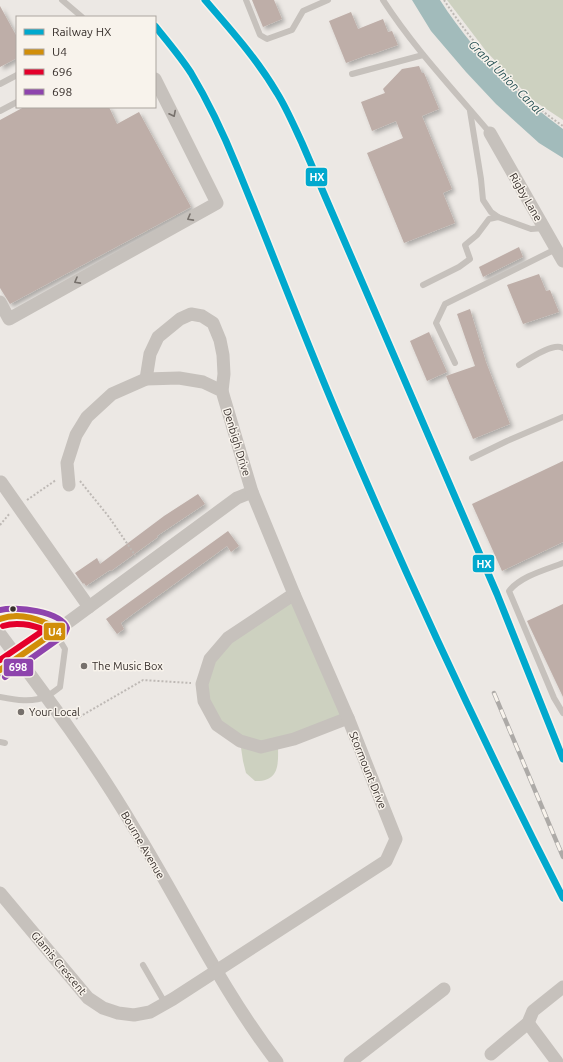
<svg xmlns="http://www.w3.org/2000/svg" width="563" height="1062" viewBox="0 0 563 1062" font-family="Ubuntu,sans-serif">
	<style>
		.green { fill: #cdd1c0 }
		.water { fill: #a2bbbb }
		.building { fill: #beaea8; filter: url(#shadow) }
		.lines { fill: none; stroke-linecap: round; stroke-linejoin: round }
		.path { stroke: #beb9b5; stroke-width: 2; stroke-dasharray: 2 2; stroke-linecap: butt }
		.lane { stroke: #c6c1bc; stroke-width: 6 }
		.street { stroke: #c6c1bc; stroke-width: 13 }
		.rail-casing { stroke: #adaaa7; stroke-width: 4.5 }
		.rail { stroke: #f8f3ec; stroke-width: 3; stroke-dasharray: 9; stroke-linecap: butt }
		.bus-1-casing { stroke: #f8f3ec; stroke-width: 9 }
		.bus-2-casing { stroke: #f8f3ec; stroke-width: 9 }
		.bus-3-casing { stroke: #f8f3ec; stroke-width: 9 }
		.bus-1 { stroke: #d18e09; stroke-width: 6 }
		.bus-2 { stroke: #e4002b; stroke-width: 6 }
		.bus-3 { stroke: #8e44ad; stroke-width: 6 }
		.rail-1-casing { stroke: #f8f3ec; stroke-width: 10 }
		.rail-1 { stroke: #00a9ce; stroke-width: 7 }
		.oneway { stroke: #77716c }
		.bus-dot { fill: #372f2b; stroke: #f8f3ec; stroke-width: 1.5 }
		.poi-dot { fill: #76706c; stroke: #f8f3ec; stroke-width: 1.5 }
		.labels { text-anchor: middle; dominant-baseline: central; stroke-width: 3; stroke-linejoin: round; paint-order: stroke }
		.street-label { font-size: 11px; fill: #372f2b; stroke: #f8f3ec }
		.poi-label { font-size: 11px; fill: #372f2b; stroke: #f8f3ec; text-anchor: start }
		.water-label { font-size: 12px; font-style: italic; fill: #255053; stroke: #f8f3ec }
		.line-badge { stroke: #f8f3ec; stroke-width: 1.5 }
		.badge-label { font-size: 11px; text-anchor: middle; font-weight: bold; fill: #fff }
	</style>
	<defs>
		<filter id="shadow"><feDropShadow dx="3" dy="3" stdDeviation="2" flood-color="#0004"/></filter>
	</defs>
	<rect width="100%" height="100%" fill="#ece8e4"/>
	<g class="green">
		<path d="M 447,0 L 563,0 L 563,120 L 531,99 L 486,51 Z"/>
		<path d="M 294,594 L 348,718 L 278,743 C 278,762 281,782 255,781 L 246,773 L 243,761 L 240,741 L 204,702 L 210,659 Z"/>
	</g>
	<path class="water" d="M 412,0 L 440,0 C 472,50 515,94 563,129 L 563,158 L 539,143 L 496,104 L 466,72 L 431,31 Z"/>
	<g class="building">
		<path d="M 252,0 L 274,0 L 282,19 L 263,27 Z"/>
		<path d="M 0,6 L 17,37 L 17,58 L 0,67 Z"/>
		<path d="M 351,12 L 358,29 L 383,19 L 388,32 L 392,31 L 398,45 L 370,55 L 370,54 L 346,63 L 329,21 Z"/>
		<path d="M 419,66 L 422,73 L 424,73 L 439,109 L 422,116 L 452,189 L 443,193 L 455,223 L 404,243 L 367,153 L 403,138 L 396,121 L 372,131 L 361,102 L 385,93 L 383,89 L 402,69 Z"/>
		<path d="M 24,107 L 109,107 L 117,124 L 139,112 L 191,207 L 10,304 L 0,288 L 0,120 Z"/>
		<path d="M 519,247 L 523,257 L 483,277 L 479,267 Z"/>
		<path d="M 539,274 L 546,291 L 550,290 L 559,312 L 523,324 L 507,285 Z"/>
		<path d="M 470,309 L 486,362 L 510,424 L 473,439 L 446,376 L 475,366 L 457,314 Z"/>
		<path d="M 429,332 L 447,372 L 427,381 L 410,341 Z"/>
		<path d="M 563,461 L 563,542 L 502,571 L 472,504 Z"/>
		<path d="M 198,494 L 205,504 L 157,536 L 158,537 L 111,571 L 110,570 L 86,586 L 84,583 L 83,584 L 75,573 L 97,558 L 100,564 L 164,516 Z"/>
		<path d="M 228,531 L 239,546 L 231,552 L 227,546 L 133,614 L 121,623 L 124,629 L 117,634 L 106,619 Z"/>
		<path d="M 563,604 L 563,697 L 527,621 Z"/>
	</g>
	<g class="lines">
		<g class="path">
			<path d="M 444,0 C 474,46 518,96 563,126"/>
			<path d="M 80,481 L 109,517 L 137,558"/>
			<path d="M 27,500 L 56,480"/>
			<path d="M 0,525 L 10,513"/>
			<path d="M 76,719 L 143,680 L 191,683"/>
		</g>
		<g class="lane">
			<path d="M 62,0 L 82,17"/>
			<path d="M 246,0 L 260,35 L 267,39 L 292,30 L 303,11 L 328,0"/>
			<path d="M 383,0 C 414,48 453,89 490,133"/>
			<path d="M 352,74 L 423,55"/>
			<path d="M 0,84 L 17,75"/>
			<path d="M 0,111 L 17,102"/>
			<path d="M 470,111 L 481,179 L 483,200 L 491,212 L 498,217"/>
			<path d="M 423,285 L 459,267 L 470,259 L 465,245 L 477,235 L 489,219 L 498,217 L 531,229 L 544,228"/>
			<path d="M 455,363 L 436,323 L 445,304 L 556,249"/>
			<path d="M 519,365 C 529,359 553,342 563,348"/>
			<path d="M 472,458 L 507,441 L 563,417"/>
			<path d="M 563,563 C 545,570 521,576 509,591 L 554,698 L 563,713"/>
			<path d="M 0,619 C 9,614 31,617 41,620 C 47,622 53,626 59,629 L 59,639 L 65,649 L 60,687 C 56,690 51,694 47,696 C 33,703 15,700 0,697"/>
			<path d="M 0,742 L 5,743"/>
			<path d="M 143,965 L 165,1003"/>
		</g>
		<g class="street">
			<path d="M 490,133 L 563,261"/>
			<path d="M 0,302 L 9,319 L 217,203 L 155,79"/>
			<path d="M 146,379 L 150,354 L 158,337 L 180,319 L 191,314 L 202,316 L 213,323 L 220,340 L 223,355 L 224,374 L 222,391"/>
			<path d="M 1,482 L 89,607"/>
			<path d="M 294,594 L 228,638 L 210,659 L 202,684 L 204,701 L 217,725 L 240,741 L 261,747 L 294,739 L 348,718"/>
			<path d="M 0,634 C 47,697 94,760 134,828 C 182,906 221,989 277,1062"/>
			<path d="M 0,670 L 59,629 L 237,498 L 252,492"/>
			<path d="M 0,893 L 88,998 L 103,1008 L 118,1013 L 134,1015 L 150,1012 L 173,999 L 386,861 L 396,839 L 348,718 L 294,594 L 252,492 L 222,391 L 203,382 L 179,378 L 146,379 L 112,394 L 87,417 L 76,435 L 67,463 L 69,485"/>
			<path d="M 528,1023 L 557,1062"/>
			<path d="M 491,1054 L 528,1023 L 533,1011 L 563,987"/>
			<path d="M 350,1062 L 444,989"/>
		</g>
		<g class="rail-casing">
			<path id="rail" d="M 494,693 L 563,857"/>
		</g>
		<use href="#rail" class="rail"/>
		<g class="bus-1-casing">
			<path id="bus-1" d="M 0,619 C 20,611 41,620 59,629 L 0,670"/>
		</g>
		<g class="bus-2-casing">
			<path id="bus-2" d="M 0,660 L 44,630 C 32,624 15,622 3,626"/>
		</g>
		<g class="bus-3-casing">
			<path id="bus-3" d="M 0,610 C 15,606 61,611 67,628 L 64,635 L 5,677"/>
		</g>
		<use href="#bus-1" class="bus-1"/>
		<use href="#bus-2" class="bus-2"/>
		<use href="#bus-3" class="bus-3"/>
		<g class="rail-1-casing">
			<g id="rail-1">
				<path d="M 205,0 C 231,30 257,59 277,93 C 287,109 294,126 302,143 L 497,594 L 563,759"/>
				<path d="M 155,26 C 167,41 180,56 191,73 C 209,103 224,135 237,167 C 273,254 306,342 343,428 C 411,587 484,744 563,898"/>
			</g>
		</g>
		<use href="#rail-1" class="rail-1"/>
	</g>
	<defs><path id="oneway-chevron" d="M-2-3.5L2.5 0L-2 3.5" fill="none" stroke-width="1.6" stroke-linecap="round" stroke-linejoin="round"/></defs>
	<g class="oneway">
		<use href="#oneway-chevron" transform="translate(173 114) rotate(63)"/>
		<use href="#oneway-chevron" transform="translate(190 218) rotate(151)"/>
		<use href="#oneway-chevron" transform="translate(77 281) rotate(151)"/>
	</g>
	<circle class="bus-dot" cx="13" cy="609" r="3.5"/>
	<g class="poi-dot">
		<circle cx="84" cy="666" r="4"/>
		<circle cx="21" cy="712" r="4"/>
	</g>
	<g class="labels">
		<g class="street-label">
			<text transform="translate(526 197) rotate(60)">Rigby Lane</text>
			<text transform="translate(237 442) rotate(73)">Denbigh Drive</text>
			<text transform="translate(368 770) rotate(68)">Stormount Drive</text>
			<text transform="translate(143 845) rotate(60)">Bourne Avenue</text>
			<text transform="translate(59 963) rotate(50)">Glamis Crescent</text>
		</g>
		<g class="poi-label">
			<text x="92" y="666">The Music Box</text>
			<text x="29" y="712">Your Local</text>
		</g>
		<g class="water-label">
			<text transform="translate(506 77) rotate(45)">Grand Union Canal</text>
		</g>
	</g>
	<g class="line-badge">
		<rect x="305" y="167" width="23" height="20" rx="4" fill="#00a9ce"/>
		<rect x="472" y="554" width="23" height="19" rx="4" fill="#00a9ce"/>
		<rect x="43" y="622" width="23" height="19" rx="4" fill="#d18e09"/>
		<rect x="3" y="658" width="31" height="19" rx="4" fill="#8e44ad"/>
	</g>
	<g class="badge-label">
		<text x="317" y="181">HX</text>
		<text x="484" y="568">HX</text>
		<text x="55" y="636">U4</text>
		<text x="18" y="671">698</text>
	</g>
	<rect x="16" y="16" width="140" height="92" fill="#f8f3ec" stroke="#aba59f"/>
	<rect x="24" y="29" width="20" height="6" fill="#00a9ce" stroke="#aba59f"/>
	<text x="52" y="36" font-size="12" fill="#372f2b">Railway HX</text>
	<rect x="24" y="49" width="20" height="6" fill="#d18e09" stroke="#aba59f"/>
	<text x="52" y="56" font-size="12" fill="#372f2b">U4</text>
	<rect x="24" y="69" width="20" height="6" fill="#e4002b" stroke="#aba59f"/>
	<text x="52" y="76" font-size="12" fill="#372f2b">696</text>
	<rect x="24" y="89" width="20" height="6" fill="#8e44ad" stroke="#aba59f"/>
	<text x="52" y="96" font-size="12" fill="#372f2b">698</text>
</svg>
